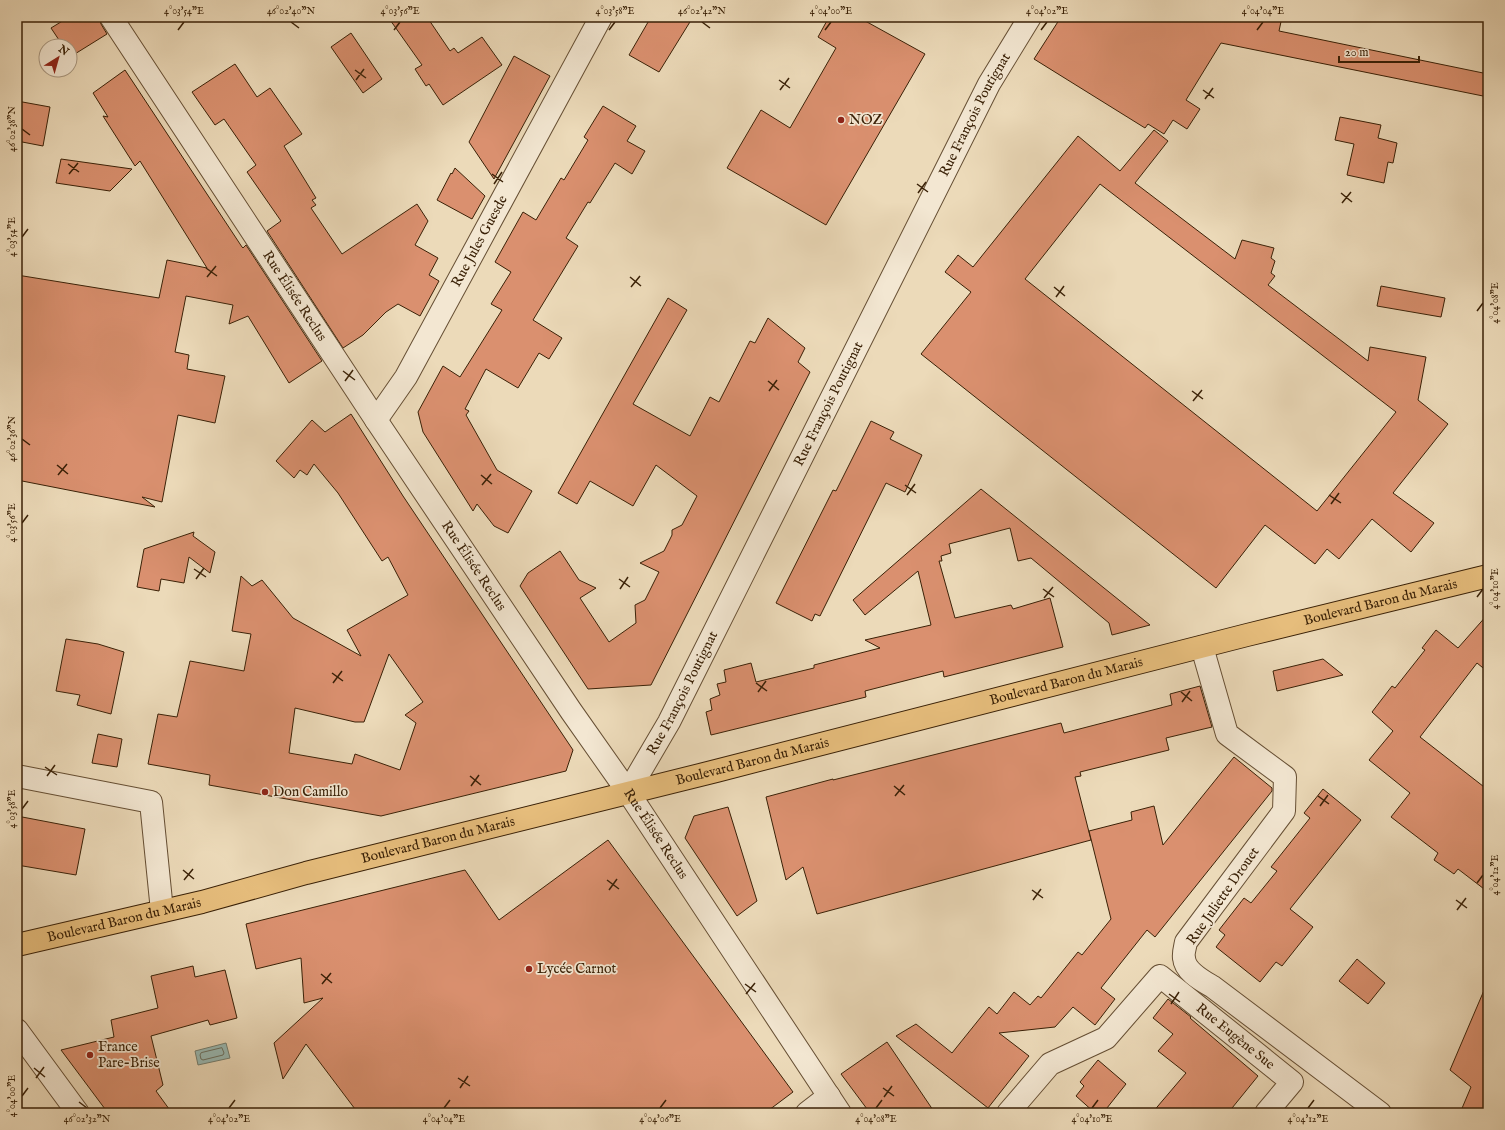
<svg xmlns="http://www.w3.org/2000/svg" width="1505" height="1130" viewBox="0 0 1505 1130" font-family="'IM FELL English',serif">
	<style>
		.water { fill: #99bab4; stroke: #737d6f }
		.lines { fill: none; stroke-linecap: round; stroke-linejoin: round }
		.shore { stroke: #6a6e5e; stroke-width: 1 }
		.building { fill: #da906f; stroke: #3a2107; fill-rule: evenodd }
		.minor-casing { stroke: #664f34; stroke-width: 24 }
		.major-casing { stroke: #3a2107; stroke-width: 24 }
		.path { stroke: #3a2107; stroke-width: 2.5; stroke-dasharray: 1 2; stroke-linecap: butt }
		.minor { stroke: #f3e7d2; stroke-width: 22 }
		.major { stroke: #e6bd7c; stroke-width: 22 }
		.ticks { fill: none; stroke: #3a2107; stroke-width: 1.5 }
		.poi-dot { fill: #8f2418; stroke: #f3e7d2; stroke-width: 1.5 }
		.labels { text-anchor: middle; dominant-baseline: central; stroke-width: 3.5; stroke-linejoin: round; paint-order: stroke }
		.street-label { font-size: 14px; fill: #3a2107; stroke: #f3e7d2 }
		.poi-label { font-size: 14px; fill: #3a2107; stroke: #f3e7d2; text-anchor: start }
		.neatline { fill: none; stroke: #3a2107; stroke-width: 1.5 }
		.ticks-label { font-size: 10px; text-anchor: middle; fill: #3a2107 }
	</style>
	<rect width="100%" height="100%" fill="#ecdab9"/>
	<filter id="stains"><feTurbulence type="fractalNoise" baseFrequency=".005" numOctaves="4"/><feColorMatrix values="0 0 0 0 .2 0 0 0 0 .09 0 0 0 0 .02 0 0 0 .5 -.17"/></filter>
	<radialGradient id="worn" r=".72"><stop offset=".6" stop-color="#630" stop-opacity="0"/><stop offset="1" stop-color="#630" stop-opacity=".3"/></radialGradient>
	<path class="water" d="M 226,1043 L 230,1058 L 198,1065 L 195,1051 Z"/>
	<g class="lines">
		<path class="shore" d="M 222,1048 L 224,1053 L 223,1055 L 203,1060 L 201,1059 L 200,1055 L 201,1053 Z"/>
	</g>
	<g class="building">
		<path d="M 69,17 L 99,17 L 101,24 L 107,34 L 70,57 L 70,46 L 63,46 L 51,28 Z"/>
		<path d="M 388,17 L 427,17 L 450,51 L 454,48 L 458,53 L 482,37 L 502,65 L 443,105 L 429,84 L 426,86 L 415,69 L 422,65 Z"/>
		<path d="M 651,17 L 693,17 L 659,72 L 629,55 Z"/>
		<path d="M 829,17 L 858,17 L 925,54 L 826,225 L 727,168 L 761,110 L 790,128 L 836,48 L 818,37 Z"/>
		<path d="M 1061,17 L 1282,17 L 1279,31 L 1488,74 L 1488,97 L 1221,43 L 1186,100 L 1200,109 L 1187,129 L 1173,120 L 1164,134 L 1148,124 L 1145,128 L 1034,59 Z"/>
		<path d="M 351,33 L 382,79 L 363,93 L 331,47 Z"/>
		<path d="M 514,56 L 550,76 L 494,179 L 469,142 Z"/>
		<path d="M 235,64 L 257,97 L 270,88 L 302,134 L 284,146 L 316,198 L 312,200 L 316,205 L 311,208 L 342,254 L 417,204 L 428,221 L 415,245 L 438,258 L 429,275 L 439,281 L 420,316 L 398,304 L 386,312 L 363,335 L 343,348 L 267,231 L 281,221 L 247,172 L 256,165 L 224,119 L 215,125 L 192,92 Z"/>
		<path d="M 125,70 L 242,247 L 243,248 L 246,245 L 322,361 L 289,383 L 248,316 L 229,324 L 233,305 L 186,296 L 175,352 L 189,355 L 187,369 L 225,376 L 215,423 L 178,415 L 162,502 L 142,497 L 155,507 L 17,480 L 17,275 L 159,298 L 167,260 L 207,268 L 140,161 L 135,166 L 103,116 L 108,117 L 93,93 Z"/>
		<path d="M 17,101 L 50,107 L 43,146 L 17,141 Z"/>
		<path d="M 603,106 L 636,126 L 627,141 L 645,151 L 632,174 L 615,163 L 590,203 L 588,202 L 566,238 L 578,246 L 533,320 L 562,338 L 549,359 L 539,353 L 518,388 L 486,369 L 465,409 L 469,411 L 466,415 L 497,470 L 532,491 L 508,533 L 494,526 L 477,504 L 473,511 L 423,432 L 418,412 L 443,366 L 460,377 L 502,310 L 491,304 L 511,272 L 495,262 L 523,212 L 536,220 L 561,178 L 564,180 L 588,140 L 584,137 Z"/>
		<path d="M 1340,117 L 1381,125 L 1378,138 L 1397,143 L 1393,163 L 1388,162 L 1384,183 L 1347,175 L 1354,144 L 1335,140 Z"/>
		<path d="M 1154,130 L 1168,141 L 1135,183 L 1235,259 L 1242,240 L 1274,248 L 1271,258 L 1275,261 L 1271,273 L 1275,276 L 1268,285 L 1368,361 L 1370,347 L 1426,357 L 1418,400 L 1448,424 L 1393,493 L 1434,523 L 1411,552 L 1372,519 L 1339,559 L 1327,549 L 1315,564 L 1265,525 L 1216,588 L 921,354 L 971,292 L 945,272 L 958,255 L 973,267 L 1078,136 L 1120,171 ZM 1100,184 L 1396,412 L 1317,511 L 1025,279 Z"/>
		<path d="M 61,159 L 132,169 L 110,191 L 56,183 Z"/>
		<path d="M 455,168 L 485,196 L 472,219 L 437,200 L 451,173 L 452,174 Z"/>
		<path d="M 1381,286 L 1445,298 L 1441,317 L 1377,306 Z"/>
		<path d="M 668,298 L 687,310 L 633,404 L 690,436 L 710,397 L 719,402 L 750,341 L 755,343 L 768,318 L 805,348 L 798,362 L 810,372 L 651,685 L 588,689 L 520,586 L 528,573 L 560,551 L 579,580 L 596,588 L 580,598 L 609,642 L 636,623 L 635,605 L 645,600 L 659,572 L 640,563 L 664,551 L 672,535 L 672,530 L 682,525 L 697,496 L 656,465 L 633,506 L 590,481 L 577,504 L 558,493 Z"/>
		<path d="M 351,414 L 403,496 L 573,750 L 566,771 L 381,816 L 209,785 L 210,775 L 148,764 L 158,714 L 177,717 L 190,661 L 244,671 L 251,634 L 232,631 L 241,576 L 252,586 L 262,580 L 293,618 L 361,656 L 347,630 L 408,595 L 388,557 L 382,561 L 338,493 L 314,464 L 307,475 L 300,470 L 294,478 L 276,461 L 312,420 L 325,432 ZM 389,654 L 423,702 L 405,715 L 416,723 L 400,770 L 355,754 L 352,764 L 289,753 L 295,708 L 355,722 L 364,722 Z"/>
		<path d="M 871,421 L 894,432 L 890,439 L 922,455 L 905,492 L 886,483 L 820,616 L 815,614 L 812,621 L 776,603 L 833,490 L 836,491 Z"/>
		<path d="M 981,489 L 1150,625 L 1112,635 L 1109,623 L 1031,558 L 1018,561 L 1010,528 L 949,544 L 951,553 L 941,556 L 942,561 L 939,561 L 955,618 L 1011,605 L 1013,609 L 1050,598 L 1063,647 L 944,677 L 943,671 L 865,691 L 866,697 L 711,735 L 706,712 L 712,710 L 710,699 L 720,695 L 717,684 L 726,682 L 724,670 L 751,663 L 756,682 L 814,668 L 814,665 L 880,648 L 865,640 L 931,625 L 918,571 L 865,615 L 853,600 Z"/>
		<path d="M 194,532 L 193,536 L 215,552 L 210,573 L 189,557 L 184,583 L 161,579 L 159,591 L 137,587 L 144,549 Z"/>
		<path d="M 1488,614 L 1488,672 L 1477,663 L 1420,737 L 1488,790 L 1488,892 L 1458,869 L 1454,874 L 1434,860 L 1438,853 L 1391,817 L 1410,793 L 1369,760 L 1393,731 L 1372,712 L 1392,686 L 1395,688 L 1425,650 L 1422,648 L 1436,630 L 1458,648 Z"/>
		<path d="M 66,639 L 98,644 L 124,652 L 111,714 L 77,705 L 80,695 L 56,691 Z"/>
		<path d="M 1323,659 L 1343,675 L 1277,691 L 1273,671 Z"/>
		<path d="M 1200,686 L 1212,727 L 1166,738 L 1169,750 L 1080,772 L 1081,776 L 1075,777 L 1091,840 L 817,914 L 803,867 L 786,880 L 766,797 L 833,779 L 833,780 L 1061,723 L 1064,733 L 1172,705 L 1170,694 Z"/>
		<path d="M 98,734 L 122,739 L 117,767 L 92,763 Z"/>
		<path d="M 1234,757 L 1272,788 L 1272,791 L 1155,937 L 1147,930 L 1101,988 L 1115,999 L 1095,1025 L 1073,1007 L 1055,1027 L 999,1033 L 1029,1056 L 988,1108 L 896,1036 L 916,1024 L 952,1053 L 989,1007 L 997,1014 L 1014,992 L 1030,1005 L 1038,996 L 1041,998 L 1078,952 L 1082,955 L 1111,919 L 1089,831 L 1132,820 L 1131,812 L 1154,806 L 1163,845 Z"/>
		<path d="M 1323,789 L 1361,820 L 1290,909 L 1313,927 L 1282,966 L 1276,962 L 1260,982 L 1216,947 L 1225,935 L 1219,930 L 1244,898 L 1251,903 L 1277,871 L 1271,867 L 1310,818 L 1304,813 Z"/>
		<path d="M 728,807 L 757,901 L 737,916 L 685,838 L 694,816 Z"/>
		<path d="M 17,816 L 85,829 L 76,875 L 17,865 Z"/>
		<path d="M 608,840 L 793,1092 L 765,1113 L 358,1113 L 306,1044 L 283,1079 L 274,1043 L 323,998 L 304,1003 L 301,958 L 256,969 L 246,924 L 465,870 L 499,920 Z"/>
		<path d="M 1357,959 L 1385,983 L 1368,1004 L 1339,981 Z"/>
		<path d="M 193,966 L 195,977 L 225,970 L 237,1018 L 210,1025 L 208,1020 L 151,1036 L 163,1085 L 156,1091 L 172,1113 L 108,1113 L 61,1050 L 114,1037 L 111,1020 L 158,1008 L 151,976 Z"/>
		<path d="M 1488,981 L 1488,1113 L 1460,1113 L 1471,1087 L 1450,1070 Z"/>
		<path d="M 1168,999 L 1191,1017 L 1190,1018 L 1258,1076 L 1228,1113 L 1152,1113 L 1186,1073 L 1158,1051 L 1173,1034 L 1153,1018 Z"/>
		<path d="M 887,1042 L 935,1113 L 870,1113 L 841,1074 Z"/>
		<path d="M 1098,1060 L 1126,1084 L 1103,1113 L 1095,1113 L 1076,1096 L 1084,1086 L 1080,1082 Z"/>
	</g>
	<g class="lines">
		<g class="minor-casing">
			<g id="minor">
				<path id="s1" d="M 111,17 L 376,420 L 571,711 L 628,792 L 840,1113"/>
				<path id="s2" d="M 376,420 L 406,377 L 601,17"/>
				<path d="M 1202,647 L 1227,734 L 1285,777 L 1284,811 L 1186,942 C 1185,947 1183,954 1184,958 C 1185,972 1203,981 1213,987 L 1380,1113"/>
				<path d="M 17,776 L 151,802 L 162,911"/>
				<path id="s3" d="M 628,792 L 669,722 L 989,84 L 1030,17"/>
				<path d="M 17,1030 L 78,1113"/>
				<path d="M 807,1113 L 829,1096"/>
				<path id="s4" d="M 1008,1113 L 1050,1064 L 1106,1038 L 1160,976 L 1292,1082 L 1266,1113"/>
			</g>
		</g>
		<g class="major-casing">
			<g id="major">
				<path id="s5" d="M 17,945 L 202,902 L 306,873 L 716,771 L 1247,635 L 1488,576"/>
			</g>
		</g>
		<path class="path" d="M 17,901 L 18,907"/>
		<use href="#minor" class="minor"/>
		<use href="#major" class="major"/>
	</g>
	<path class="ticks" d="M 291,22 L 299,28M 702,22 L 710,28M 178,30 L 184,22M 394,30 L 400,22M 609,30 L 615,22M 825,30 L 831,22M 1041,30 L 1047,22M 1257,30 L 1263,22M 355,70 L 366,78M 356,80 L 364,69M 779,80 L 790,88M 780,90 L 789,78M 1203,90 L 1214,98M 1205,99 L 1213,88M 22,129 L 30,135M 68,164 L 79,172M 69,174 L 78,163M 492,174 L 503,182M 494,184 L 502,172M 917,184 L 928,192M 918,193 L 926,182M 1341,193 L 1352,202M 1342,203 L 1351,192M 22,237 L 28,229M 206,268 L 217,276M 207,277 L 216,266M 630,277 L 641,286M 631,287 L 640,276M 1054,287 L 1065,296M 1056,297 L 1064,286M 1477,311 L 1483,303M 343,371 L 355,380M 345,381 L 353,370M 768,381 L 779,390M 769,391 L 777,380M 1192,391 L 1203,399M 1193,401 L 1202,390M 22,439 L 30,445M 57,465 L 68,474M 58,475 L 67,464M 481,475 L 492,484M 482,485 L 491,474M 905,485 L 916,493M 907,495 L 915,484M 1329,495 L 1341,503M 1331,504 L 1339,493M 22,523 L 28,515M 194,569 L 206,577M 196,579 L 204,568M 619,579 L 630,587M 620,589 L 628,577M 1043,589 L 1054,597M 1477,597 L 1483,589M 1044,598 L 1053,587M 332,673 L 343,681M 333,683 L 342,671M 756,683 L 767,691M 758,692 L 766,681M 1181,692 L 1192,701M 1182,702 L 1190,691M 45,767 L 57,775M 47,776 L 55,765M 470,776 L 481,785M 471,786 L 479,775M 894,786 L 905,795M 895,796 L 904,785M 1318,796 L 1329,804M 1320,806 L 1328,795M 22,809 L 28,801M 183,870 L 194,879M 184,880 L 193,869M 607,880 L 619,889M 1477,883 L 1483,875M 609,890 L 617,879M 1032,890 L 1043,898M 1033,900 L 1041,889M 1456,900 L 1467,908M 1457,910 L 1466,898M 321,974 L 332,983M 322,984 L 331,973M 745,984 L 756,992M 746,994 L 755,983M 1169,994 L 1180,1002M 1171,1004 L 1179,992M 34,1068 L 45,1077M 36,1078 L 44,1067M 458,1078 L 470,1086M 460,1088 L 468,1076M 883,1088 L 894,1096M 22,1096 L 28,1088M 884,1097 L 892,1086M 79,1102 L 87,1108M 229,1108 L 235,1100M 444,1108 L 450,1100M 660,1108 L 666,1100M 876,1108 L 882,1100M 1092,1108 L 1098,1100M 1308,1108 L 1314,1100"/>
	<g class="poi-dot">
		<circle cx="841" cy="120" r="4"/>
		<circle cx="265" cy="792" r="4"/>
		<circle cx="529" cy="969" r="4"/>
		<circle cx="90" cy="1055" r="4"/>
	</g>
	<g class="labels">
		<g class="street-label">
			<text stroke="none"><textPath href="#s3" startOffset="761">Rue François Poutignat</textPath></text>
			<text stroke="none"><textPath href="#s2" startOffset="207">Rue Jules Guesde</textPath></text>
			<text stroke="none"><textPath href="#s1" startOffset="334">Rue Élisée Reclus</textPath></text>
			<text stroke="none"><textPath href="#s3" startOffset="437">Rue François Poutignat</textPath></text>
			<text stroke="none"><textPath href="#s1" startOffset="658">Rue Élisée Reclus</textPath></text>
			<text stroke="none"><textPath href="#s5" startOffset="1406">Boulevard Baron du Marais</textPath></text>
			<text stroke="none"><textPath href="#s5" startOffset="1082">Boulevard Baron du Marais</textPath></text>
			<text stroke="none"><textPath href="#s3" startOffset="113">Rue François Poutignat</textPath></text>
			<text stroke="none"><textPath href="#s5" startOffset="758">Boulevard Baron du Marais</textPath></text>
			<text stroke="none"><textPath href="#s1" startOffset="982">Rue Élisée Reclus</textPath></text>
			<text stroke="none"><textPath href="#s5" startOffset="434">Boulevard Baron du Marais</textPath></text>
			<text transform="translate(1223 896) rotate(-55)">Rue Juliette Drouet</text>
			<text stroke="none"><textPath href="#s5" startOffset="110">Boulevard Baron du Marais</textPath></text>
			<text stroke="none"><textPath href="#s4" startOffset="305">Rue Eugène Sue</textPath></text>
		</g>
		<g class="poi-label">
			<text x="849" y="120">NOZ</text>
			<text x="273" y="792">Don Camillo</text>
			<text x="537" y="969">Lycée Carnot</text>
			<text x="98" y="1047">France<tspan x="98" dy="16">Pare-Brise</tspan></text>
		</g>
	</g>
	<rect width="1505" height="1130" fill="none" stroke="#ecdab9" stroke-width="44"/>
	<g transform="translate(58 58) rotate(37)"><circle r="19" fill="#f3e7d2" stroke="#a99881"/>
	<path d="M0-3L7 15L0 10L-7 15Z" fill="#8f2418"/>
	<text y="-6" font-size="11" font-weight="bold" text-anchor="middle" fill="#3a2107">N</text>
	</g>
	<path d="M1339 56v6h80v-6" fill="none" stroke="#3a2107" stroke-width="2"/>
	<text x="1345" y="56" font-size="12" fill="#3a2107" stroke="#f3e7d2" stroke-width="3" paint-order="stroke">20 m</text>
	<rect x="22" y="22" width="1461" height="1086" class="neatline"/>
	<g class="ticks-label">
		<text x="184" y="14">4°03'54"E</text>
		<text x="291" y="14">46°02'40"N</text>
		<text x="400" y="14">4°03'56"E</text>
		<text x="615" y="14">4°03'58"E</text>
		<text x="702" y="14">46°02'42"N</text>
		<text x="831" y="14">4°04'00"E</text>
		<text x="1047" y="14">4°04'02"E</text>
		<text x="1263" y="14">4°04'04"E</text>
		<text transform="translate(11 129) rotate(-90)" y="4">46°02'38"N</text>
		<text transform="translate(11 237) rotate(-90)" y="4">4°03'54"E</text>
		<text transform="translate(1494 303) rotate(-90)" y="4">4°04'08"E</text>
		<text transform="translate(11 439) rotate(-90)" y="4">46°02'36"N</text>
		<text transform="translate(11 523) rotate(-90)" y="4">4°03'56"E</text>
		<text transform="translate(1494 589) rotate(-90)" y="4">4°04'10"E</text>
		<text transform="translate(11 809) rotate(-90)" y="4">4°03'58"E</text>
		<text transform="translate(1494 875) rotate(-90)" y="4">4°04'12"E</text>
		<text transform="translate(11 1096) rotate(-90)" y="4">4°04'00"E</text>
		<text x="87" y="1122">46°02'32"N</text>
		<text x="229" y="1122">4°04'02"E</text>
		<text x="444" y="1122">4°04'04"E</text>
		<text x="660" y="1122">4°04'06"E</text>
		<text x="876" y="1122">4°04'08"E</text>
		<text x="1092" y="1122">4°04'10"E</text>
		<text x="1308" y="1122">4°04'12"E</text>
	</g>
	<rect width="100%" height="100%" filter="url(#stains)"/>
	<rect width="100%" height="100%" fill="url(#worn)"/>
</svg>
